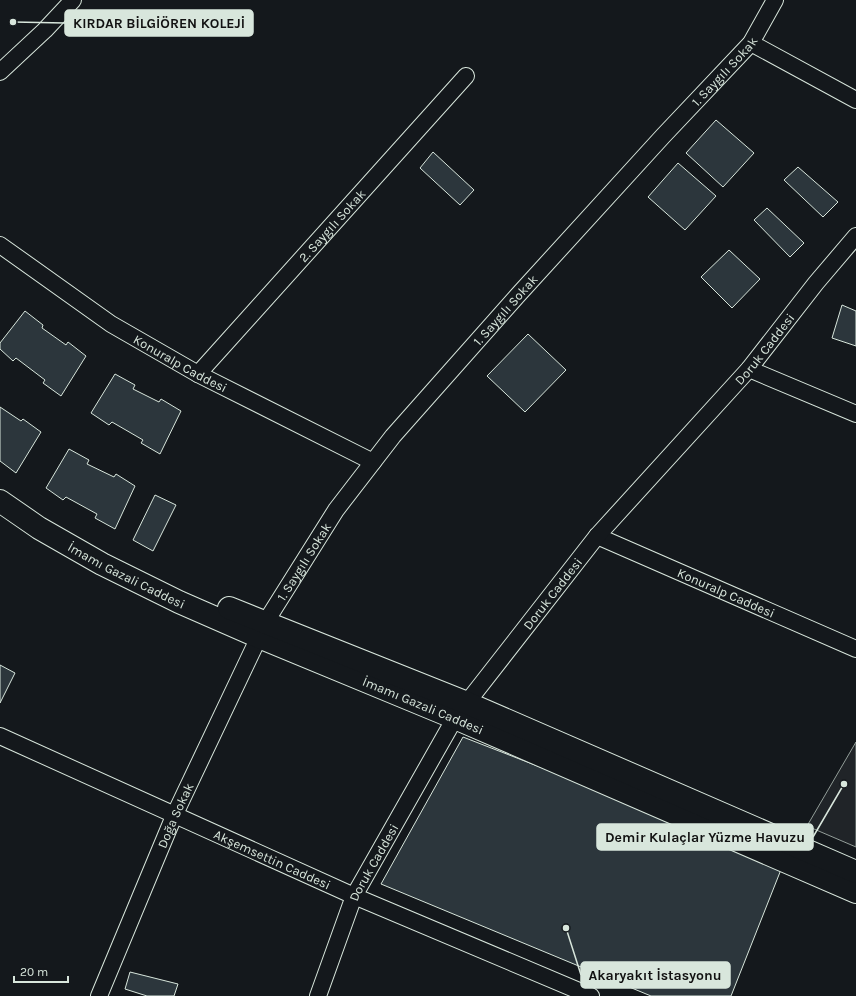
<svg xmlns="http://www.w3.org/2000/svg" width="856" height="996" viewBox="0 0 856 996" font-family="Karla,sans-serif">
	<style>
		.green { fill: #202428; stroke: #939e99 }
		.building { fill: #2c363c; stroke: #d8e6dc }
		.lines { fill: none; stroke-linecap: round; stroke-linejoin: round }
		.minor-casing { stroke: #d8e6dc; stroke-width: 18 }
		.secondary-casing { stroke: #d8e6dc; stroke-width: 24 }
		.minor { stroke: #14181c; stroke-width: 16 }
		.secondary { stroke: #14181c; stroke-width: 22 }
		.labels { text-anchor: middle; dominant-baseline: central; stroke-width: 3; stroke-linejoin: round; paint-order: stroke }
		.street-label { font-size: 13px; fill: #d8e6dc; stroke: #14181c }
		.leader { fill: none; stroke: #d8e6dc; stroke-width: 1.5 }
		.callout-dot { fill: #d8e6dc; stroke: #14181c; stroke-width: 1.5 }
		.callout { fill: #d8e6dc; stroke: #d8e6dc; stroke-width: 1.5 }
		.callout-label { font-size: 14px; text-anchor: middle; font-weight: bold; fill: #111 }
	</style>
	<rect width="100%" height="100%" fill="#14181c"/>
	<path class="green" d="M 856,742 L 856,847 L 807,826 Z"/>
	<g class="building">
		<path d="M 716,120 L 754,153 L 723,187 L 686,153 Z"/>
		<path d="M 433,152 L 474,190 L 460,205 L 420,168 Z"/>
		<path d="M 678,163 L 716,196 L 685,230 L 648,197 Z"/>
		<path d="M 798,167 L 838,202 L 823,217 L 784,180 Z"/>
		<path d="M 767,208 L 804,243 L 790,257 L 754,220 Z"/>
		<path d="M 729,250 L 760,279 L 732,308 L 701,277 Z"/>
		<path d="M 842,305 L 856,311 L 856,346 L 832,338 Z"/>
		<path d="M 25,311 L 43,325 L 42,328 L 66,345 L 68,342 L 86,356 L 61,396 L 43,383 L 45,380 L 16,358 L 13,361 L 0,349 L 0,343 Z"/>
		<path d="M 528,334 L 566,370 L 525,412 L 487,376 Z"/>
		<path d="M 115,374 L 135,385 L 133,389 L 159,402 L 161,399 L 181,411 L 160,454 L 141,443 L 143,440 L 112,422 L 109,425 L 91,413 Z"/>
		<path d="M 0,407 L 21,421 L 23,419 L 41,432 L 16,473 L 0,461 Z"/>
		<path d="M 69,449 L 89,460 L 87,464 L 114,477 L 116,474 L 135,486 L 115,529 L 95,518 L 97,514 L 66,497 L 63,500 L 46,488 Z"/>
		<path d="M 155,495 L 176,505 L 153,551 L 133,540 Z"/>
		<path d="M 0,665 L 15,673 L 0,703 Z"/>
		<path d="M 463,737 L 784,862 L 731,996 L 651,996 L 381,884 Z"/>
		<path d="M 130,972 L 178,984 L 174,996 L 147,996 L 125,989 Z"/>
	</g>
	<g class="lines">
		<g class="minor-casing">
			<g id="minor">
				<path d="M 751,43 L 856,100"/>
				<path d="M 0,72 L 45,30 L 73,0"/>
				<path id="s1" d="M 0,245 L 111,324 L 198,374 L 373,462"/>
				<path d="M 749,369 L 856,414"/>
				<path id="s2" d="M 198,374 L 466,76"/>
				<path id="s3" d="M 597,536 L 856,649"/>
				<path id="s4" d="M 0,736 L 354,896 L 591,996"/>
				<path id="s5" d="M 99,996 L 174,816 L 259,637 L 265,623 L 336,510 L 393,436 L 518,295 L 663,136 L 751,43 L 775,0"/>
				<path id="s6" d="M 318,996 L 354,896 L 455,718 L 597,536 L 749,369 L 816,283 L 856,236"/>
			</g>
		</g>
		<g class="secondary-casing">
			<g id="secondary">
				<path id="s7" d="M 0,501 L 39,528 L 102,564 L 179,602 L 259,637 L 455,718 L 856,892"/>
				<path d="M 229,608 L 467,703 L 856,872"/>
			</g>
		</g>
		<use href="#minor" class="minor"/>
		<use href="#secondary" class="secondary"/>
	</g>
	<g class="labels">
		<g class="street-label">
			<text stroke="none"><textPath href="#s5" startOffset="1128">1. Saygılı Sokak</textPath></text>
			<text stroke="none"><textPath href="#s2" startOffset="200">2. Saygılı Sokak</textPath></text>
			<text stroke="none"><textPath href="#s5" startOffset="804">1. Saygılı Sokak</textPath></text>
			<text stroke="none"><textPath href="#s6" startOffset="793">Doruk Caddesi</textPath></text>
			<text stroke="none"><textPath href="#s1" startOffset="216">Konuralp Caddesi</textPath></text>
			<text stroke="none"><textPath href="#s5" startOffset="481">1. Saygılı Sokak</textPath></text>
			<text stroke="none"><textPath href="#s7" startOffset="147">İmamı Gazali Caddesi</textPath></text>
			<text stroke="none"><textPath href="#s3" startOffset="141">Konuralp Caddesi</textPath></text>
			<text stroke="none"><textPath href="#s6" startOffset="469">Doruk Caddesi</textPath></text>
			<text stroke="none"><textPath href="#s7" startOffset="471">İmamı Gazali Caddesi</textPath></text>
			<text stroke="none"><textPath href="#s5" startOffset="196">Doğa Sokak</textPath></text>
			<text stroke="none"><textPath href="#s4" startOffset="299">Akşemsettin Caddesi</textPath></text>
			<text stroke="none"><textPath href="#s6" startOffset="145">Doruk Caddesi</textPath></text>
		</g>
	</g>
	<path class="leader" d="M13 22L65 23M844 784L813 837M566 928L581 975"/>
	<g class="callout-dot">
		<circle cx="13" cy="22" r="4"/>
		<circle cx="844" cy="784" r="4"/>
		<circle cx="566" cy="928" r="4"/>
	</g>
	<g class="callout">
		<rect x="65" y="10" width="188" height="26" rx="4"/>
		<rect x="597" y="824" width="216" height="26" rx="4"/>
		<rect x="581" y="962" width="149" height="26" rx="4"/>
	</g>
	<g class="callout-label">
		<text x="159" y="28">KIRDAR BİLGİÖREN KOLEJİ</text>
		<text x="705" y="842">Demir Kulaçlar Yüzme Havuzu</text>
		<text x="655" y="980">Akaryakıt İstasyonu</text>
	</g>
	<path d="M14 976v6h54v-6" fill="none" stroke="#d8e6dc" stroke-width="2"/>
	<text x="20" y="976" font-size="12" fill="#d8e6dc" stroke="#14181c" stroke-width="3" paint-order="stroke">20 m</text>
</svg>
